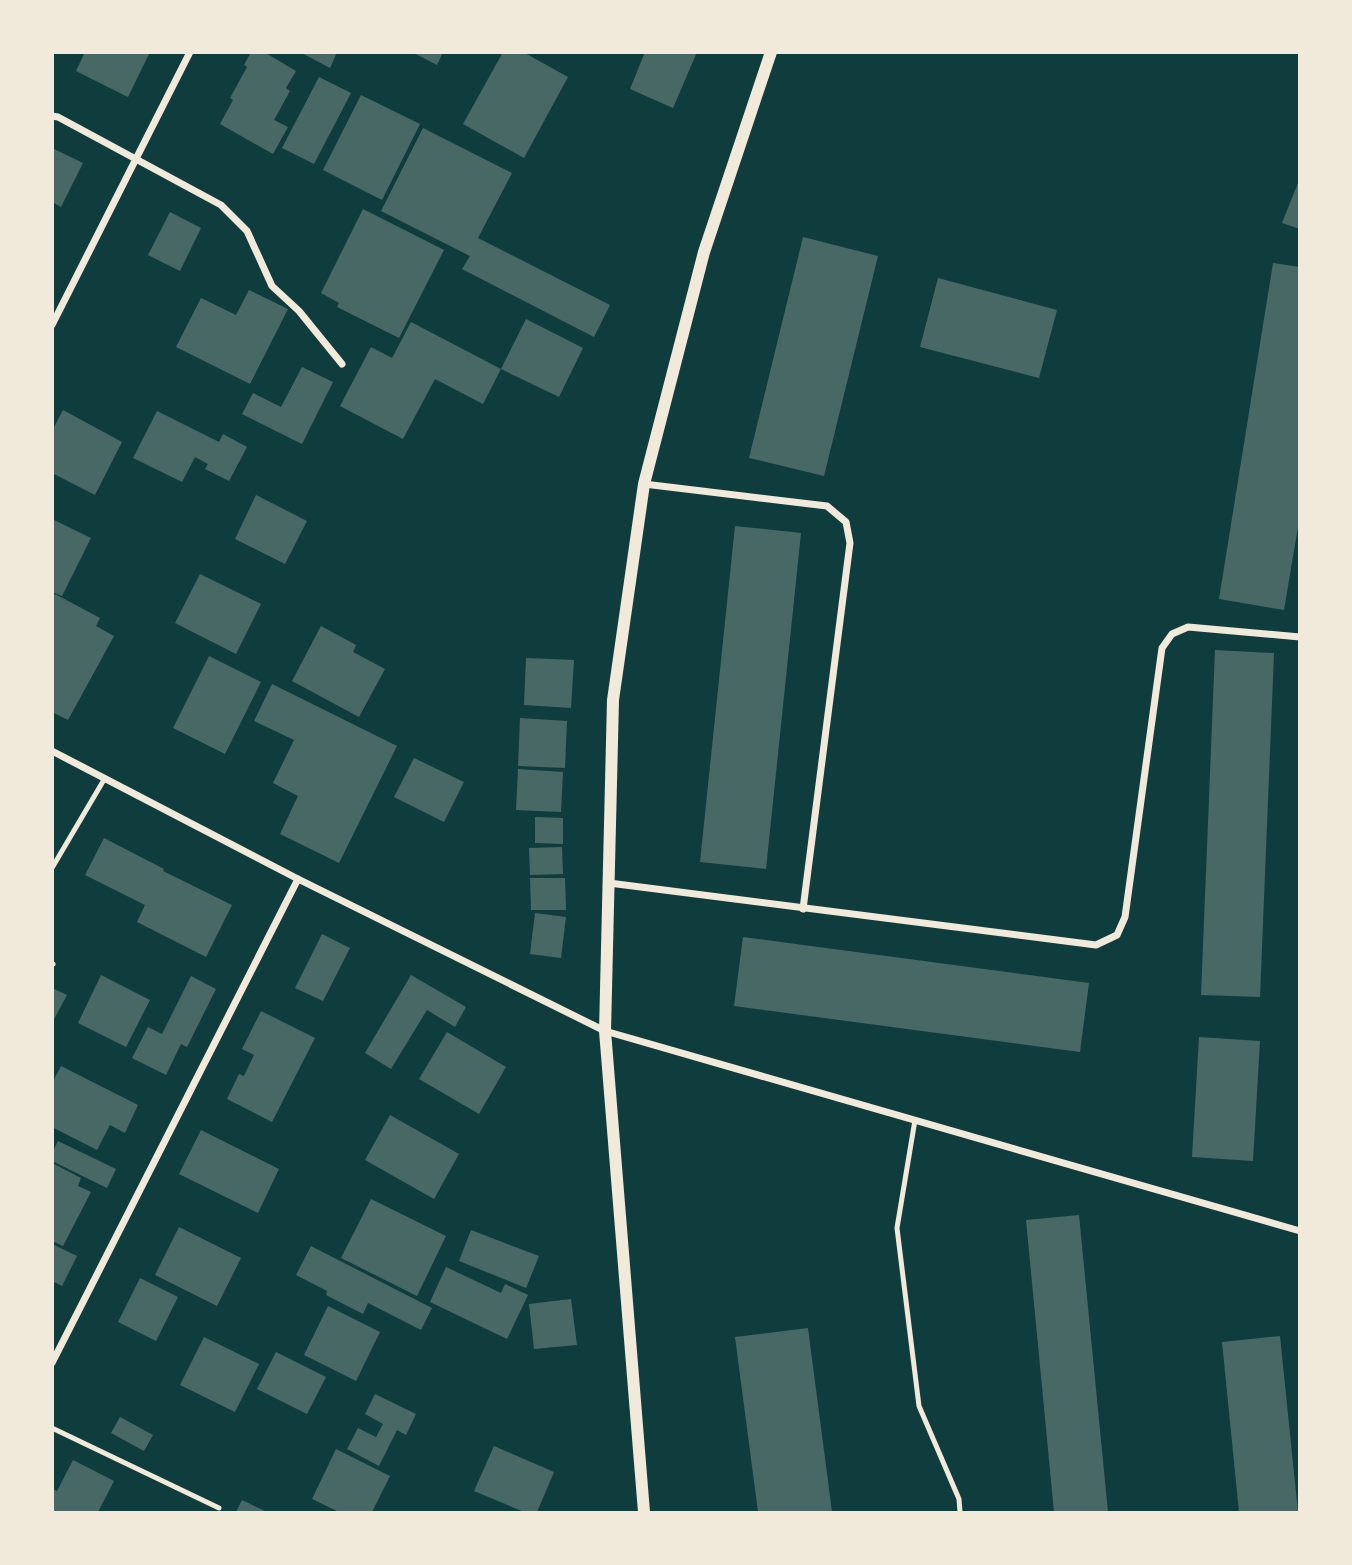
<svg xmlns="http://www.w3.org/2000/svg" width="1352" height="1565" viewBox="0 0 1352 1565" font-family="'Nunito Sans',sans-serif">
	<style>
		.building { fill: #486865 }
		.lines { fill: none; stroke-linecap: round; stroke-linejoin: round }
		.service { stroke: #f1e9da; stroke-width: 5 }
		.minor { stroke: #f1e9da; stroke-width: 7 }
		.tertiary { stroke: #f1e9da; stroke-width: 12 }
	</style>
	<rect width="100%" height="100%" fill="#0f3d3e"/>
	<g class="building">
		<path d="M 85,52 L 150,52 L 128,97 L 76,71 Z"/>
		<path d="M 251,52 L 264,52 L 296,71 L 286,88 L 290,91 L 274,120 L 288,127 L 273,154 L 220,124 L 233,100 L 230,98 L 247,67 L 244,65 Z"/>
		<path d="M 300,52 L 337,52 L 330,68 Z"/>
		<path d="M 412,52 L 443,52 L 437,65 Z"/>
		<path d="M 503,52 L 523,52 L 568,77 L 524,158 L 463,124 Z"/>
		<path d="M 645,52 L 697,52 L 673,108 L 630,89 Z"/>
		<path d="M 319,77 L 351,93 L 314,164 L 282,148 Z"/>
		<path d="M 361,95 L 420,124 L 382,200 L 323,170 Z"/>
		<path d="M 423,128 L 512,173 L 478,238 L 610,305 L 594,337 L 462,269 L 470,256 L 381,211 Z"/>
		<path d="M 52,148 L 83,163 L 61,207 L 52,202 Z"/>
		<path d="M 1300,178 L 1300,229 L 1282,223 Z"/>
		<path d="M 363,209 L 444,250 L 399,338 L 337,307 L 339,303 L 321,293 Z"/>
		<path d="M 170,212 L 201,228 L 180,271 L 148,255 Z"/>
		<path d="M 803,237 L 878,256 L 824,476 L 749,458 Z"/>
		<path d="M 1273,263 L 1300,267 L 1300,515 L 1284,610 L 1219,599 Z"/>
		<path d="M 938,278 L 1057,310 L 1039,378 L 920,347 Z"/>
		<path d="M 249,290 L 288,309 L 250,384 L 176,347 L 201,298 L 236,315 Z"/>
		<path d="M 526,319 L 583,348 L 559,397 L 501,369 L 483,404 L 435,379 L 403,439 L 340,406 L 371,347 L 392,358 L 411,322 L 501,369 Z"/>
		<path d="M 302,367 L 333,382 L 302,444 L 242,414 L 253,393 L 281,407 Z"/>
		<path d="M 63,410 L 122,442 L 95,495 L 52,473 L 52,431 Z"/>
		<path d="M 157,411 L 219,442 L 223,434 L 247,447 L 229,481 L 205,469 L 208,464 L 195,457 L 182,482 L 133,458 Z"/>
		<path d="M 256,495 L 307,521 L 285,564 L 235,539 Z"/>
		<path d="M 52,519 L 91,538 L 62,596 L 52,592 Z"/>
		<path d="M 735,526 L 801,533 L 766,869 L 700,862 Z"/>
		<path d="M 200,574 L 261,604 L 236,654 L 175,623 Z"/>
		<path d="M 55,594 L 100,618 L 96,626 L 114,636 L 68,720 L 52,712 L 52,598 Z"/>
		<path d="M 321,626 L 356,645 L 353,652 L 385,669 L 359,717 L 292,681 Z"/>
		<path d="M 1215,650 L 1274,653 L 1260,997 L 1201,995 Z"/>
		<path d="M 209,656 L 261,682 L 225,754 L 173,728 Z"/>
		<path d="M 526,658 L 574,660 L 571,708 L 524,705 Z"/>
		<path d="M 272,684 L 397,746 L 339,863 L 280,834 L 298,796 L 273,783 L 294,740 L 254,721 Z"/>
		<path d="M 520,718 L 567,721 L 565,768 L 518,766 Z"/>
		<path d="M 414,758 L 464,782 L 444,822 L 394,797 Z"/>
		<path d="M 518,769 L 563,772 L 561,812 L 516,810 Z"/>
		<path d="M 535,817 L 563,818 L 563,844 L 535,843 Z"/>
		<path d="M 104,838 L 164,869 L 163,871 L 232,905 L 206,957 L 137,922 L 145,905 L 85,875 Z"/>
		<path d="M 562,847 L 563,874 L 530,875 L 529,848 Z"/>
		<path d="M 530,878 L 565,878 L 566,910 L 531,910 Z"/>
		<path d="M 535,913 L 566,917 L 561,958 L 530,954 Z"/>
		<path d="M 322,934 L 350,948 L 323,1001 L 295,988 Z"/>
		<path d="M 743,937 L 1089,983 L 1080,1052 L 734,1006 Z"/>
		<path d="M 101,975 L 150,1000 L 126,1047 L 78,1023 Z"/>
		<path d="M 411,975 L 466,1007 L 455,1027 L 427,1010 L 391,1069 L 365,1053 Z"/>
		<path d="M 191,976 L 216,989 L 187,1047 L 181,1044 L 166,1075 L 132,1058 L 148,1027 L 162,1034 Z"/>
		<path d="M 52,988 L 67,995 L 52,1023 Z"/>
		<path d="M 261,1011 L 315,1038 L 272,1122 L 227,1099 L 239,1074 L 244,1076 L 254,1055 L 242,1049 Z"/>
		<path d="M 447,1032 L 506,1067 L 479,1114 L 419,1079 Z"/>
		<path d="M 1199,1037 L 1260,1041 L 1253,1161 L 1192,1157 Z"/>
		<path d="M 61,1066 L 138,1105 L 125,1133 L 110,1125 L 97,1150 L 52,1127 L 52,1083 Z"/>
		<path d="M 390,1115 L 459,1154 L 434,1199 L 365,1160 Z"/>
		<path d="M 201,1130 L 279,1169 L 258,1213 L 179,1174 Z"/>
		<path d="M 58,1141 L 116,1169 L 107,1188 L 52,1161 L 52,1153 Z"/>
		<path d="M 52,1163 L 81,1178 L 78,1186 L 91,1192 L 63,1246 L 52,1241 Z"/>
		<path d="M 371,1199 L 446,1236 L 417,1296 L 341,1258 Z"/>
		<path d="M 1079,1215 L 1108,1512 L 1054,1512 L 1026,1220 Z"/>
		<path d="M 179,1227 L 241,1258 L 217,1306 L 155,1275 Z"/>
		<path d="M 471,1230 L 539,1256 L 526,1288 L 459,1261 Z"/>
		<path d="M 52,1244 L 77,1256 L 62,1286 L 52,1281 Z"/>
		<path d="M 311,1246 L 432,1308 L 421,1330 L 368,1303 L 363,1314 L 326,1295 L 327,1291 L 296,1275 Z"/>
		<path d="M 446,1267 L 501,1293 L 505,1284 L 528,1295 L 507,1339 L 430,1302 Z"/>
		<path d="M 140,1278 L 178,1297 L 156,1341 L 118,1322 Z"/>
		<path d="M 571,1299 L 577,1345 L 534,1349 L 529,1304 Z"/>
		<path d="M 328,1306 L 380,1332 L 356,1381 L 304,1355 Z"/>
		<path d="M 808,1328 L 832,1512 L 758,1512 L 735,1337 Z"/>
		<path d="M 1280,1336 L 1298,1512 L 1239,1512 L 1222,1342 Z"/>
		<path d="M 204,1337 L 259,1364 L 235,1412 L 180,1385 Z"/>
		<path d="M 276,1352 L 326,1377 L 307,1414 L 257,1389 Z"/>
		<path d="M 375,1394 L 416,1414 L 406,1435 L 397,1430 L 379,1466 L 347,1449 L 358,1428 L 376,1437 L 383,1424 L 365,1414 Z"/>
		<path d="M 120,1417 L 153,1435 L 144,1451 L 111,1433 Z"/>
		<path d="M 494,1446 L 554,1472 L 537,1512 L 524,1512 L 474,1491 Z"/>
		<path d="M 336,1449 L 390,1476 L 372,1512 L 339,1512 L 312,1499 Z"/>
		<path d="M 73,1460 L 114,1481 L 98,1512 L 52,1512 L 52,1489 L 57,1491 Z"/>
		<path d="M 242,1500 L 267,1512 L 236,1512 Z"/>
	</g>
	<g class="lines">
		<g class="service">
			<path d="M 52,868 L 105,778"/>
			<path d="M 52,964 L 53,964"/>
			<path d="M 915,1120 L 897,1228 L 919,1406 L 959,1499 L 960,1512"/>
			<path d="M 52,1428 L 219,1508"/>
		</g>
		<g class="minor">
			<path d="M 52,116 L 58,117 L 221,205 L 247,231 L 272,286 L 299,311 L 342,364"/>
			<path d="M 52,325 L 190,52"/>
			<path d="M 644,484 L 827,506 L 846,522 L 850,543 L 803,909"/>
			<path d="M 52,751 L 298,879 L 605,1031 L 1300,1231"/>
			<path d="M 609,883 L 1096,945 L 1117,935 L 1125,917 L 1162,648 L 1172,634 L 1188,627 L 1300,637"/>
			<path d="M 52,1363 L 298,879"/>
		</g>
		<path class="tertiary" d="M 644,1512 L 605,1031 L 613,700 L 644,484 L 704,252 L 771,52"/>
	</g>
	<rect width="1352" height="1565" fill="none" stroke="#f1e9da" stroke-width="108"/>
</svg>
